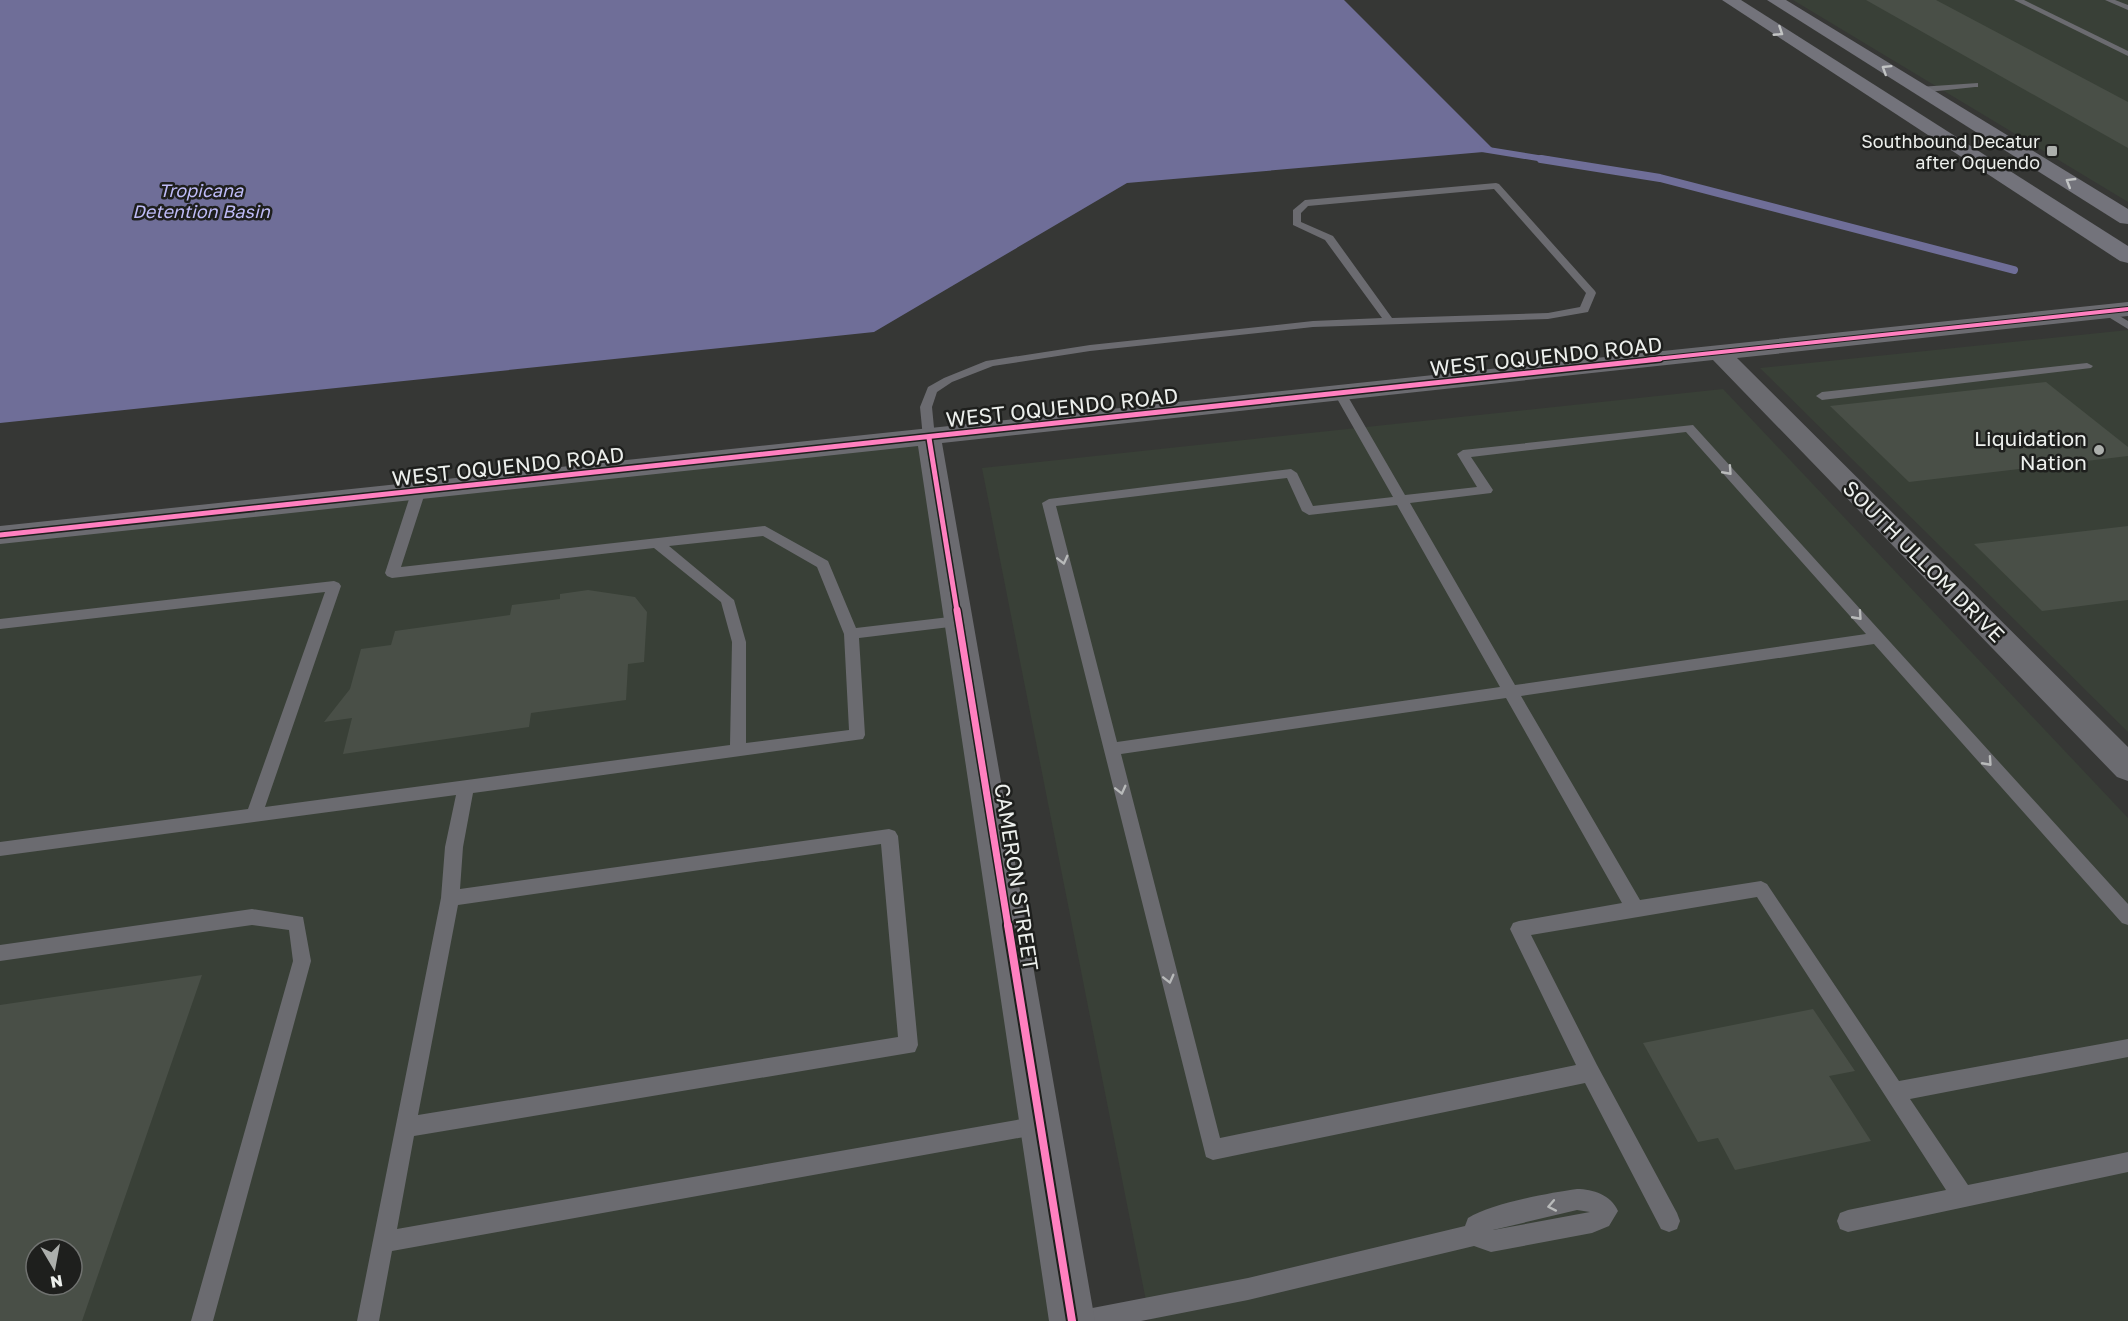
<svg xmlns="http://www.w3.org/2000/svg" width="2128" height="1321" viewBox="0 0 2128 1321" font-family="'Golos Text',sans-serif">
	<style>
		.built { fill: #394037; fill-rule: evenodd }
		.water { fill: #6f6e98 }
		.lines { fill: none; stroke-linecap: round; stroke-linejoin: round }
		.stream-far1 { stroke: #6f6e98; stroke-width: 6 }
		.stream { stroke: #6f6e98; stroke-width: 8 }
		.building { fill: #494f47; fill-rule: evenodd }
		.service { fill: #6b6b70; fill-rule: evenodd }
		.minor { fill: #6b6b70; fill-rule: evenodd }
		.primary { fill: #73737b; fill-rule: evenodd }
		.cycleway-far3-casing { stroke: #1e1f1d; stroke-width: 6 }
		.cycleway-far2-casing { stroke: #1e1f1d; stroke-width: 8 }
		.cycleway-far1-casing { stroke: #1e1f1d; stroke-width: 10 }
		.cycleway-casing { stroke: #1e1f1d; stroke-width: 12 }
		.cycleway-far3 { stroke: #ff80c0; stroke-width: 4 }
		.cycleway-far2 { stroke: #ff80c0; stroke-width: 5 }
		.cycleway-far1 { stroke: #ff80c0; stroke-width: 7 }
		.cycleway { stroke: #ff80c0; stroke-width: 8 }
		.oneway { stroke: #c2c4c4 }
		.oneway2 { stroke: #b8baba }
		.poi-dot { fill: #acafac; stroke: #1e1f1d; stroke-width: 2 }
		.labels { text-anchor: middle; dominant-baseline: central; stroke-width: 5; stroke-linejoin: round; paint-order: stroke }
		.far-poi-label { font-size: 18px; fill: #ecefec; stroke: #1e1f1d; text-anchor: end }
		.far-water-label { font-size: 18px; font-style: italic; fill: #bebbf6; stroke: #1e1f1d }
		.street-label { font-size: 21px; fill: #ecefec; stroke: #1e1f1d }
		.poi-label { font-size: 21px; fill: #ecefec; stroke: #1e1f1d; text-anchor: end }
	</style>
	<rect width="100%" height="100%" fill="#363735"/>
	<g class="built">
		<path d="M 1793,0 L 2128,0 L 2128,202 Z"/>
		<path d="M 2128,330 L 2128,732 L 1760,368 Z"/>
		<path d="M 1723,389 L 2128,818 L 2128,1321 L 1150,1321 L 982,468 Z"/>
		<path d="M 929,438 L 1072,1321 L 0,1321 L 0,537 ZM 36,1249 L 72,1249 L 72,1285 L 36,1285 Z"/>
	</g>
	<path class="water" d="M 0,0 L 1344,0 L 1495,151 L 1127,183 L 874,332 L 0,423 Z"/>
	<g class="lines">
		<path class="stream-far1" d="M 1482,149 L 1550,160"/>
		<path class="stream" d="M 1541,159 L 1660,178 L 2014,270"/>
	</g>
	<g class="building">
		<path d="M 1866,0 L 1936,0 L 2128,102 L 2128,148 Z"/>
		<path d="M 2046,382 L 2128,447 L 2128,456 L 1909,482 L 1830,406 Z"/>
		<path d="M 2128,526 L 2128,600 L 2042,611 L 1974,544 Z"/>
		<path d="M 588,590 L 635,597 L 647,612 L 644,662 L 628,664 L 626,700 L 531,713 L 529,727 L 343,754 L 352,718 L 324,722 L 350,689 L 361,649 L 391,645 L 395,631 L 510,615 L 512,605 L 560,599 L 560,594 Z"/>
		<path d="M 202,975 L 82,1321 L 0,1321 L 0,1005 ZM 36,1249 L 72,1249 L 72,1285 L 36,1285 Z"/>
		<path d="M 1813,1009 L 1855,1071 L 1829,1076 L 1871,1141 L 1735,1170 L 1718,1138 L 1698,1142 L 1643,1043 Z"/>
	</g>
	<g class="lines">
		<g class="service">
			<path d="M 2014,0 L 2024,0 L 2128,51 L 2128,56 Z"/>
			<path d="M 2105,0 L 2115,0 L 2128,5 L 2128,10 Z"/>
			<path d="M 1978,83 L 1978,87 L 1975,87 L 1919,93 L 1915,90 L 1919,87 Z"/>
			<path d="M 1496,183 L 1499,184 L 1595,291 L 1596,293 L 1588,312 L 1548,319 L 1313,327 L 1090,351 L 993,366 L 952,382 L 937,392 L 932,407 L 935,438 L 929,442 L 923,438 L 920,407 L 928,387 L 944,378 L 986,361 L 1090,345 L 1313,321 L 1382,318 L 1325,240 L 1293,225 L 1293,210 L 1305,200 ZM 1494,189 L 1586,293 L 1580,307 L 1548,313 L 1392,318 L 1333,236 L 1301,222 L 1301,213 L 1308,206 Z"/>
			<path d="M 2106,308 L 2128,321 L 2128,329 L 2102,313 L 2101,311 Z"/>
			<path d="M 2087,363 L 2093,366 L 2091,368 L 1822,400 L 1816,396 L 1822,392 Z"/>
			<path d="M 1341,391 L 1347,395 L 1405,495 L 1477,487 L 1457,454 L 1463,450 L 1693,425 L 2128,904 L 2128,925 L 2122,923 L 1874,644 L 1521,696 L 1640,900 L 1761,881 L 1767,884 L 1899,1081 L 2128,1039 L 2128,1057 L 1910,1099 L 1968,1185 L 2128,1152 L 2128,1172 L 1848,1232 L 1840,1229 L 1837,1221 L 1840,1213 L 1848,1210 L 1946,1190 L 1757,897 L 1531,935 L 1597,1065 L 1677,1213 L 1680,1221 L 1677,1229 L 1669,1232 L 1661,1229 L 1585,1083 L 1213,1160 L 1206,1157 L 1042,503 L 1049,499 L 1291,469 L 1297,473 L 1313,506 L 1393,497 L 1335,395 ZM 1686,432 L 1866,634 L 1515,685 L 1410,503 L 1491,493 L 1493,490 L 1471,457 ZM 1287,478 L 1302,511 L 1309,515 L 1397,505 L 1500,687 L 1117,742 L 1056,506 ZM 1506,698 L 1622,903 L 1519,921 L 1513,923 L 1510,929 L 1576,1065 L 1220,1138 L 1121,754 Z"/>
			<path d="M 418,489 L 425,493 L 401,567 L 765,526 L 828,561 L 856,628 L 958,616 L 965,621 L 958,626 L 859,638 L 865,735 L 863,739 L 473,793 L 463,847 L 460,889 L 889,829 L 895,831 L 898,836 L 918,1045 L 915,1052 L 414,1136 L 397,1229 L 1039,1116 L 1046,1119 L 1049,1126 L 1046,1133 L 392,1251 L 379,1321 L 357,1321 L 441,898 L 445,847 L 456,795 L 0,856 L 0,842 L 248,809 L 325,592 L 0,629 L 0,619 L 334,581 L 339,583 L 341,586 L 265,807 L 730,745 L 732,642 L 721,602 L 654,548 L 392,578 L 387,576 L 385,573 L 411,493 ZM 763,536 L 817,567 L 844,634 L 849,730 L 746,743 L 746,642 L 734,600 L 669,546 ZM 881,844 L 898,1037 L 418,1115 L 458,905 Z"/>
			<path d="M 252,909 L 303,917 L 311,961 L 213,1321 L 191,1321 L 293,961 L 289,930 L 252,925 L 0,961 L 0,945 Z"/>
			<path d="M 1577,1189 C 1593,1189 1611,1195 1618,1211 L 1609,1226 L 1592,1233 L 1491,1252 L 1474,1246 L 1248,1300 L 1141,1321 L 1071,1321 L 1074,1313 L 1082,1310 L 1248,1278 L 1465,1226 L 1468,1218 C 1492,1203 1549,1193 1577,1189 ZM 1577,1210 L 1590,1212 L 1493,1230 Z"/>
		</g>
		<path class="minor" d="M 2128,302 L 2128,316 L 1737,358 L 2128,747 L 2128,781 L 2117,777 L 1713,360 L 942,443 L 1095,1321 L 1049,1321 L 918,446 L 0,544 L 0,526 Z"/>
		<g class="primary">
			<path d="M 1722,0 L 1741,0 L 2128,246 L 2128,263 L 2120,261 Z"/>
			<path d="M 1767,0 L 1786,0 L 2128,209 L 2128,224 L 2120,223 Z"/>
		</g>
		<g class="cycleway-far3-casing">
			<path id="cycleway-far3" d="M 1646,360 L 2128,309"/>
		</g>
		<g class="cycleway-far2-casing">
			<g id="cycleway-far2">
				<path d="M 929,438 L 957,611"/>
				<path d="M 0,535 L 1660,359"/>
			</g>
		</g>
		<g class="cycleway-far1-casing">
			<path id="cycleway-far1" d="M 957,610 L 1008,926"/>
		</g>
		<g class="cycleway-casing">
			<path id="cycleway" d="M 1008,925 L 1072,1321"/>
		</g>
		<use href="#cycleway-far3" class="cycleway-far3"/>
		<use href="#cycleway-far2" class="cycleway-far2"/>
		<use href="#cycleway-far1" class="cycleway-far1"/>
		<use href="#cycleway" class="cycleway"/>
	</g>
	<defs><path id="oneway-chevron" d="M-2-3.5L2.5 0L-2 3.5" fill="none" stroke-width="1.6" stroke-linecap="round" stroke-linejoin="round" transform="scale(1.5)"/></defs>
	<g class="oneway">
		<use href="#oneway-chevron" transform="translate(1779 32) rotate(33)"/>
		<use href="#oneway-chevron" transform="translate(1886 69) rotate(-148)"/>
		<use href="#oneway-chevron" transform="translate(2070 182) rotate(-149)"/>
	</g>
	<g class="oneway2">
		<use href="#oneway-chevron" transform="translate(1728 471) rotate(48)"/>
		<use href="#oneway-chevron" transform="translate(1063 560) rotate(76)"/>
		<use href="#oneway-chevron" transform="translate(1858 616) rotate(48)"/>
		<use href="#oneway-chevron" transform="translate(1988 762) rotate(48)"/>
		<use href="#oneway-chevron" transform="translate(1121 790) rotate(76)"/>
		<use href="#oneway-chevron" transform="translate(1169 979) rotate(76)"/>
		<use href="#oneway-chevron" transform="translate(1552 1206) rotate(169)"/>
	</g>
	<g class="poi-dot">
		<rect x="2046" y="145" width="12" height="12" rx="3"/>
		<circle cx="2099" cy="450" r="6"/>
	</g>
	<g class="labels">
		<g class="far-poi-label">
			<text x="2040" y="141">Southbound Decatur<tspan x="2040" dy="21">after Oquendo</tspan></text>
		</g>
		<g class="far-water-label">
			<text x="201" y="190">Tropicana<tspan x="201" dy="21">Detention Basin</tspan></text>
		</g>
		<g class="street-label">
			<text transform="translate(1546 356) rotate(-6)">WEST OQUENDO ROAD</text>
			<text transform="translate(1062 407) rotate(-6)">WEST OQUENDO ROAD</text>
			<text transform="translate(508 466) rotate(-6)">WEST OQUENDO ROAD</text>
			<text transform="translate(1924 561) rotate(45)">SOUTH ULLOM DRIVE</text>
			<text transform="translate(1017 877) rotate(81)">CAMERON STREET</text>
		</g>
		<g class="poi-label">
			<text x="2087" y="438">Liquidation<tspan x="2087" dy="24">Nation</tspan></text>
		</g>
	</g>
	<g transform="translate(54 1267) rotate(170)"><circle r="28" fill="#1e1f1d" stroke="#707270" stroke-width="1.5"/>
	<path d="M0-4.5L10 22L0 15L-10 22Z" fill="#acafac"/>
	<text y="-9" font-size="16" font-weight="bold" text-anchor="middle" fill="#ecefec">N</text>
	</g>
</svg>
